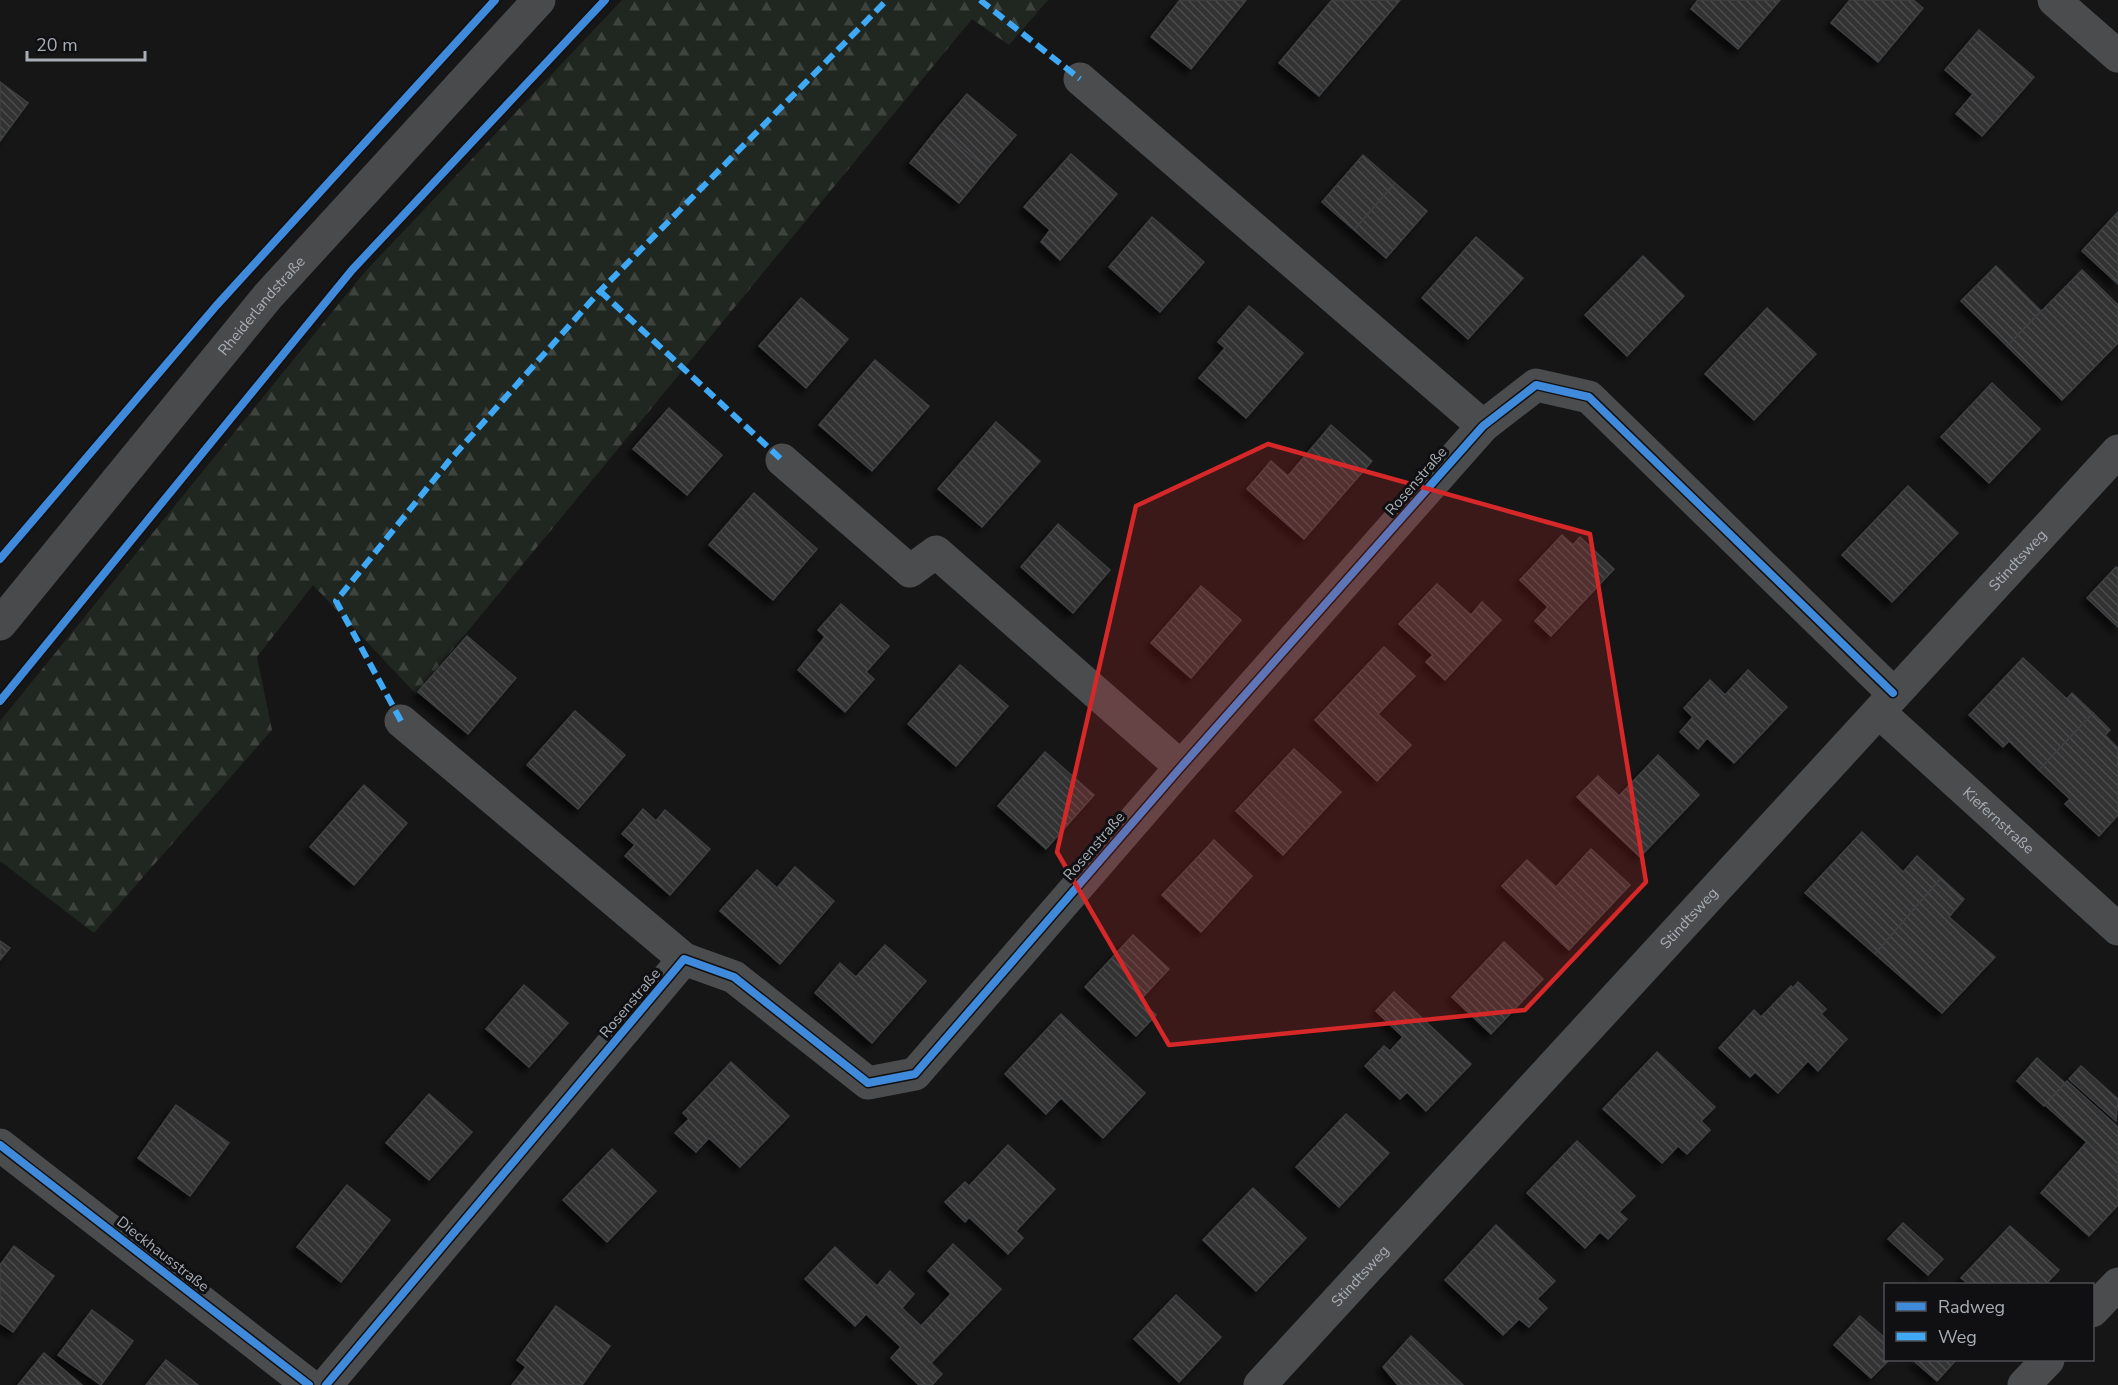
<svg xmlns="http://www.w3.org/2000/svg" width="2118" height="1385" viewBox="0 0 2118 1385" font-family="'Nunito Sans',sans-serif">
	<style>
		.forest { fill: url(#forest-firs) }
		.building { fill: url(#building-back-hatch); stroke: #3e4042; stroke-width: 1.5; filter: url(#shadow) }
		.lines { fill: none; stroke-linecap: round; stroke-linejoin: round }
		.street { stroke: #4a4c4e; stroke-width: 33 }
		.secondary { stroke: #494a4c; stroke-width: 33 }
		.quiet { stroke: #3fa9f5; stroke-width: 6; stroke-dasharray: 12 6; stroke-linecap: butt }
		.cycleway-casing { stroke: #101012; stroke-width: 11 }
		.cycleway { stroke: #408adc; stroke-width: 8 }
		.marked { fill: #d62828; fill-opacity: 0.2; stroke: #d62828; stroke-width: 4.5; stroke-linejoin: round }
		.labels { text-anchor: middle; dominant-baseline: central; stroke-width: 6; stroke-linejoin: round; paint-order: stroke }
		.street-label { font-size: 15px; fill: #a8aeb6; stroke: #101012 }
	</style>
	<defs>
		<pattern id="forest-firs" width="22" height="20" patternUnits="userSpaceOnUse" patternTransform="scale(1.5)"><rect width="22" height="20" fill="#202620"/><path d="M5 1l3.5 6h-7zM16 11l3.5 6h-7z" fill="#3e433e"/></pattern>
		<pattern id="building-back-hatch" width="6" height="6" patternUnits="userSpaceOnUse" patternTransform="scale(1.5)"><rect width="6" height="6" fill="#303032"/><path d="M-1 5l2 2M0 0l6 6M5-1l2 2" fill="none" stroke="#4b4b4d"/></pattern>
		<filter id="shadow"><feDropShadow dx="-5.5" dy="5.5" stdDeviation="3" flood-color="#0009"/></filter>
	</defs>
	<rect width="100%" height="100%" fill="#161616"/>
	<path class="forest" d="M 622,0 L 1048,0 L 1009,45 L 972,19 L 416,694 L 313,585 L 257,657 L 272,730 L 94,933 L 0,861 L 0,721 L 363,274 Z"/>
	<g class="building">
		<path d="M 1180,0 L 1246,0 L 1191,69 L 1151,37 Z"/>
		<path d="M 1332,0 L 1400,0 L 1319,96 L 1279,63 Z"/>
		<path d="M 1698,0 L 1780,0 L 1738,49 L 1691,9 Z"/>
		<path d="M 1850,0 L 1913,0 L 1923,8 L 1878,62 L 1831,23 Z"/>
		<path d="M 1979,30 L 2034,77 L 1999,117 L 1945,70 Z"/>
		<path d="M 0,82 L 28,103 L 0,141 Z"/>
		<path d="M 967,94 L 1016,135 L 987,169 L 938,128 Z"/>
		<path d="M 1973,94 L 1999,117 L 1982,136 L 1956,114 Z"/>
		<path d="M 938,128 L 987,169 L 959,203 L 910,163 Z"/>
		<path d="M 1071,154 L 1117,194 L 1060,260 L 1041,242 L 1050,230 L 1024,207 Z"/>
		<path d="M 1363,155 L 1395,183 L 1354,230 L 1322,202 Z"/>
		<path d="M 1395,183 L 1427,211 L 1386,258 L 1354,230 Z"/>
		<path d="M 2118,212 L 2118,284 L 2082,251 Z"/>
		<path d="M 1152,217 L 1204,262 L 1160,312 L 1109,267 Z"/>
		<path d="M 1476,237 L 1523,278 L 1468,339 L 1422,298 Z"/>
		<path d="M 1643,256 L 1684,296 L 1627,356 L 1585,315 Z"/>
		<path d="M 1996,266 L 2041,311 L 2007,346 L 1961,301 Z"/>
		<path d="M 2082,270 L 2118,305 L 2118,343 L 2062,400 L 2007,346 Z"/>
		<path d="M 801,298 L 848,339 L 806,388 L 759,346 Z"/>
		<path d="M 1249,306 L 1303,353 L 1246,418 L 1199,378 L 1225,348 L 1218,342 Z"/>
		<path d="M 1767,308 L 1816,354 L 1754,420 L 1705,374 Z"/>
		<path d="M 875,360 L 929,406 L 872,471 L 819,425 Z"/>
		<path d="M 1992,383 L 2040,429 L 1989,483 L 1941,437 Z"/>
		<path d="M 669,408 L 722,455 L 687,495 L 633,449 Z"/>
		<path d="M 996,422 L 1040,461 L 982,527 L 938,489 Z"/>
		<path d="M 1331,425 L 1372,461 L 1304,539 L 1247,489 L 1271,461 L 1288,476 Z"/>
		<path d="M 1908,486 L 1958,533 L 1892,602 L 1842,555 Z"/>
		<path d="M 754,493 L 817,549 L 773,600 L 709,545 Z"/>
		<path d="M 1058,524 L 1110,570 L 1073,613 L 1021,567 Z"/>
		<path d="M 1562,535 L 1573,545 L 1580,537 L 1614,569 L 1551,636 L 1535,621 L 1548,607 L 1520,580 Z"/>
		<path d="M 2116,567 L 2118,568 L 2118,627 L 2087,598 Z"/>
		<path d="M 1437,584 L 1471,615 L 1482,602 L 1501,620 L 1445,680 L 1426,662 L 1433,655 L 1399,624 Z"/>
		<path d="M 1201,586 L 1241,620 L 1191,678 L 1151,643 Z"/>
		<path d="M 841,604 L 889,646 L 866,672 L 874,679 L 845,712 L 798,670 L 825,637 L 818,630 Z"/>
		<path d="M 467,636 L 516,678 L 468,734 L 418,692 Z"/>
		<path d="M 1384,647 L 1415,676 L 1378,714 L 1411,745 L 1377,781 L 1315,720 Z"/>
		<path d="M 2023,658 L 2067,699 L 2072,693 L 2093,713 L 2039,770 L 2009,741 L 2003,747 L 1969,715 Z"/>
		<path d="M 960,665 L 1008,706 L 956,766 L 908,724 Z"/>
		<path d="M 1748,670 L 1787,707 L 1734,763 L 1707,738 L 1698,749 L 1680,732 L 1693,717 L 1684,708 L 1710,680 L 1725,695 Z"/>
		<path d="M 575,711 L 625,755 L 578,809 L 527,765 Z"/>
		<path d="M 2093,713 L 2110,730 L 2105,735 L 2118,748 L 2118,815 L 2099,836 L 2065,804 L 2070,799 L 2039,770 Z"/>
		<path d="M 1294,749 L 1341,792 L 1311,824 L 1265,780 Z"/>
		<path d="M 1045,752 L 1094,795 L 1046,849 L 998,806 Z"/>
		<path d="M 1658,755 L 1699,795 L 1640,857 L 1577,797 L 1598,776 L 1619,796 Z"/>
		<path d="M 1265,780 L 1311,824 L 1283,855 L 1236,811 Z"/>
		<path d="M 364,785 L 407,823 L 354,885 L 310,847 Z"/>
		<path d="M 643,809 L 656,821 L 665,810 L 710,849 L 670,895 L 625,856 L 635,845 L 622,834 Z"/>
		<path d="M 1862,832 L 1903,872 L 1917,856 L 1941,878 L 1875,954 L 1805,893 Z"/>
		<path d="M 1214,840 L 1252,876 L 1201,932 L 1162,895 Z"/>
		<path d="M 1591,849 L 1630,885 L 1569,950 L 1502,886 L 1527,860 L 1556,887 Z"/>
		<path d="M 795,867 L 834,901 L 780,964 L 720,911 L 757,870 L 777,888 Z"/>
		<path d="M 1941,878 L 1964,899 L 1949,917 L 1995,957 L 1942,1013 L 1875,954 Z"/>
		<path d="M 1133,935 L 1169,969 L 1140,1000 L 1156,1015 L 1136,1036 L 1085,987 Z"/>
		<path d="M 0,941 L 10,948 L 0,960 Z"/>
		<path d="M 1504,942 L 1543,979 L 1491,1034 L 1452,997 Z"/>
		<path d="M 885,945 L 926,981 L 872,1043 L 815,993 L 840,963 L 856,977 Z"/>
		<path d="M 1798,982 L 1826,1009 L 1821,1014 L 1847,1039 L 1818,1071 L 1808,1061 L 1778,1093 L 1755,1072 L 1750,1077 L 1719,1048 L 1754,1010 L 1761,1017 L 1791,986 L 1793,988 Z"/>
		<path d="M 524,985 L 568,1023 L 529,1067 L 486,1029 Z"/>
		<path d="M 1394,992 L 1471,1064 L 1426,1111 L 1407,1092 L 1400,1099 L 1365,1066 L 1384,1046 L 1390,1051 L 1403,1037 L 1376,1011 Z"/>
		<path d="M 1061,1014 L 1145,1093 L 1103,1138 L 1061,1098 L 1046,1114 L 1005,1074 Z"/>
		<path d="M 1657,1052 L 1715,1107 L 1701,1121 L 1710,1130 L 1687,1154 L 1678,1146 L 1662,1163 L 1603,1109 Z"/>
		<path d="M 2037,1058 L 2065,1083 L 2044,1106 L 2017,1081 Z"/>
		<path d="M 731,1062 L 789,1116 L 740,1167 L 709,1138 L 696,1152 L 675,1133 L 689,1119 L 683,1113 Z"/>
		<path d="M 2081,1066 L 2118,1099 L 2116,1121 L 2069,1079 Z"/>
		<path d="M 2067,1081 L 2118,1127 L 2118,1170 L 2045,1105 Z"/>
		<path d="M 429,1094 L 472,1132 L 429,1180 L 386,1143 Z"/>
		<path d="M 176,1105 L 229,1143 L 190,1196 L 138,1158 Z"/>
		<path d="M 1346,1114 L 1389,1153 L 1339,1207 L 1296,1167 Z"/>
		<path d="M 1577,1141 L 1635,1196 L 1619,1212 L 1627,1219 L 1608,1239 L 1600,1232 L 1585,1248 L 1527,1193 Z"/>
		<path d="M 2087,1142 L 2118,1170 L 2118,1205 L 2089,1236 L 2041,1193 Z"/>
		<path d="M 1008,1145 L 1055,1189 L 1016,1231 L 1023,1238 L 1008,1254 L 969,1217 L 965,1222 L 945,1202 L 965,1182 L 969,1186 Z"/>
		<path d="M 612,1149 L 656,1191 L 607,1242 L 563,1200 Z"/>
		<path d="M 347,1185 L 390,1220 L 341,1282 L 297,1247 Z"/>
		<path d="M 1253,1188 L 1306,1238 L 1256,1291 L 1203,1240 Z"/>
		<path d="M 1903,1223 L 1943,1259 L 1928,1275 L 1888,1239 Z"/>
		<path d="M 1496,1225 L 1555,1281 L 1537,1299 L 1547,1308 L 1529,1327 L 1519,1319 L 1503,1335 L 1445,1280 Z"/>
		<path d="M 2010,1226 L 2059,1270 L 2046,1284 L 1969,1284 L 1961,1278 Z"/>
		<path d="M 953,1244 L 1001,1289 L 931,1363 L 942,1374 L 932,1385 L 919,1385 L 891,1358 L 901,1347 L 866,1314 L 855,1326 L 805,1279 L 835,1247 L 877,1286 L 890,1271 L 914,1294 L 902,1308 L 921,1326 L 951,1294 L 928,1271 Z"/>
		<path d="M 14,1246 L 54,1276 L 13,1332 L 0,1323 L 0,1265 Z"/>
		<path d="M 1176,1295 L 1221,1337 L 1179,1382 L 1134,1339 Z"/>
		<path d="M 556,1306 L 610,1346 L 582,1385 L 512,1385 L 526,1367 L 517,1360 Z"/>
		<path d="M 92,1310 L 133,1341 L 101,1385 L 58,1355 Z"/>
		<path d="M 1860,1316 L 1886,1339 L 1886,1360 L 1889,1360 L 1871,1378 L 1834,1345 Z"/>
		<path d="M 1411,1336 L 1463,1385 L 1398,1385 L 1383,1367 Z"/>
		<path d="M 44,1353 L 82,1385 L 18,1385 Z"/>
		<path d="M 166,1360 L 198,1385 L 146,1385 Z"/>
		<path d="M 1913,1360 L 1956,1360 L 1937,1381 Z"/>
	</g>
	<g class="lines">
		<g class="street">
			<path d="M 2054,0 L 2118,56"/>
			<path d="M 1080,79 L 1483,426"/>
			<path d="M 782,460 L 910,571 L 936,552 L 1181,767"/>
			<path id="s1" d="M 1880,713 L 2118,929"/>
			<path d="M 401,721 L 684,959"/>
			<path d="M 0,1145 L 309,1385"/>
			<path d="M 2092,1311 L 2118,1284"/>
			<path d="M 326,1385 L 684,959 L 734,977 L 868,1083 L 915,1074 L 1181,767 L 1483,426 L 1536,385 L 1589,397 L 1893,693"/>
			<path id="s2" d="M 1260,1385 L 2118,451"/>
			<path d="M 2024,1385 L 2048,1360"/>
		</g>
		<path class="secondary" id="s3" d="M 0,624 L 268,296 L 539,0"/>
		<g class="quiet">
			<path d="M 980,0 L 1080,79"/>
			<path d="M 600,291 L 782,460"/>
			<path d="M 401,721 L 336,601 L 449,461 L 600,291 L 887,0"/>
		</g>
		<g class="cycleway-casing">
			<g id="cycleway">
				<path d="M 0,559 L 216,306 L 495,0"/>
				<path d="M 0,701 L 352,270 L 605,0"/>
				<path d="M 0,1145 L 309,1385"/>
				<path d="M 326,1385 L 684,959 L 734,977 L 868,1083 L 915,1074 L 1181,767 L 1483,426 L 1536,385 L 1589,397 L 1893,693"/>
			</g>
		</g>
		<use href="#cycleway" class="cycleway"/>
	</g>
	<path class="marked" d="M 1268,444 L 1590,534 L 1646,882 L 1525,1010 L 1169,1045 L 1057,852 L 1136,506 Z"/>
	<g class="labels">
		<g class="street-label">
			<text stroke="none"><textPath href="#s3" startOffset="412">Rheiderlandstraße</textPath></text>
			<text transform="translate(1416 481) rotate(-49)">Rosenstraße</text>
			<text stroke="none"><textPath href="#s2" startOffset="1120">Stindtsweg</textPath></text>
			<text stroke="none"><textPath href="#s1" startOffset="160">Kiefernstraße</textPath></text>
			<text transform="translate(1094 846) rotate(-49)">Rosenstraße</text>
			<text stroke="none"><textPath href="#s2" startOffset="634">Stindtsweg</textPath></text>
			<text transform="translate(630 1003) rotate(-50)">Rosenstraße</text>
			<text transform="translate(163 1254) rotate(38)">Dieckhausstraße</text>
			<text stroke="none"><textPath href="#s2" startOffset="148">Stindtsweg</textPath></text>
		</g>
	</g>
	<rect x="1884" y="1283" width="210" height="78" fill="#101012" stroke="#4d4f54" stroke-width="1.5"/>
	<rect x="1896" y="1302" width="30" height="9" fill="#408adc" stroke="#4d4f54" stroke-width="1.5"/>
	<text x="1938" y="1313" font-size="18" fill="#a8aeb6">Radweg</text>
	<rect x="1896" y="1332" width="30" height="9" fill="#3fa9f5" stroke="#4d4f54" stroke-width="1.5"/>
	<text x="1938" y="1343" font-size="18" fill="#a8aeb6">Weg</text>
	<path d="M27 51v9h118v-9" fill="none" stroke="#a8aeb6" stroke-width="3"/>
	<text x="36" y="51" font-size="18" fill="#a8aeb6" stroke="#101012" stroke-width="4.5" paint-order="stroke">20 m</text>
</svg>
